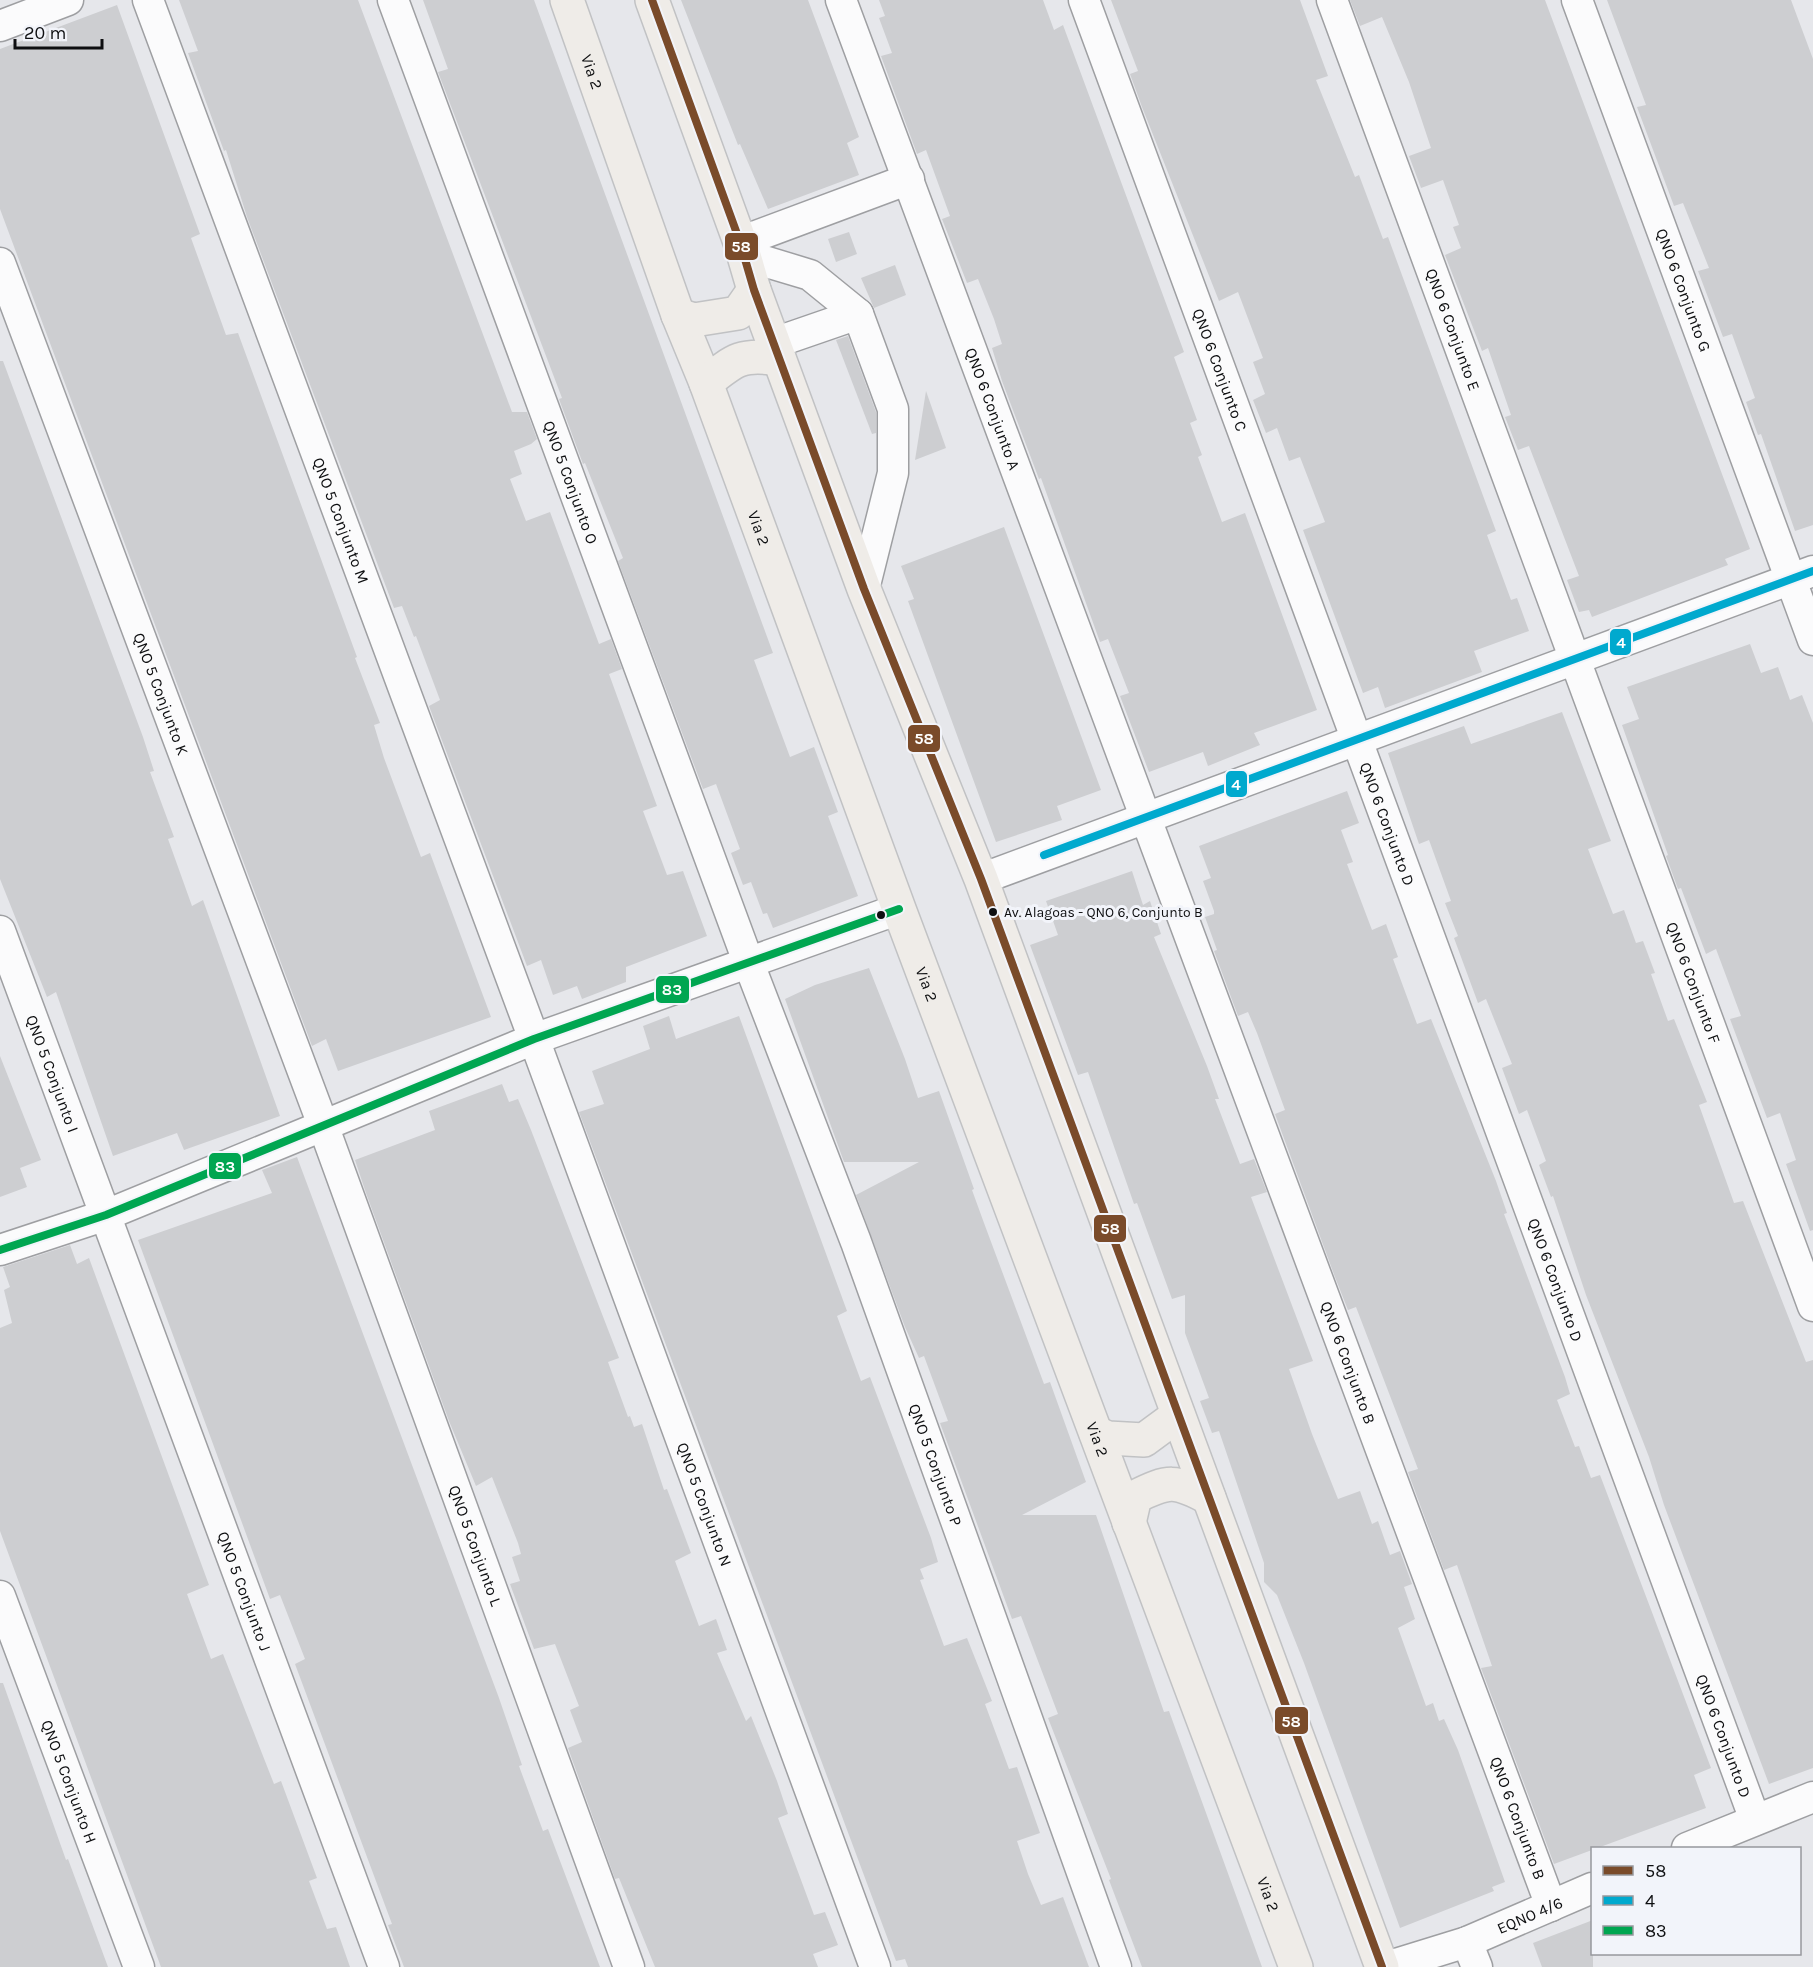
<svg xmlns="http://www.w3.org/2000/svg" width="1813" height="1967" viewBox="0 0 1813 1967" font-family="Karla,sans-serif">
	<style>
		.building { fill: #cdced1 }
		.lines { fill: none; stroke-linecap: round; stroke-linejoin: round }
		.minor-casing { stroke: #9e9fa2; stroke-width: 33 }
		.major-casing { stroke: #c1c2c4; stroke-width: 36 }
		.minor { stroke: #fbfbfc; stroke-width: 30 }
		.major { stroke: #efece8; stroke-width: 33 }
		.bus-1-casing { stroke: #f2f4fa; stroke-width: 12 }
		.bus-2-casing { stroke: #f2f4fa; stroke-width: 12 }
		.bus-3-casing { stroke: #f2f4fa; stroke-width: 12 }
		.bus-1 { stroke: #7a4b2a; stroke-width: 8 }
		.bus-2 { stroke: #00a9ce; stroke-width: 8 }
		.bus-3 { stroke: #00a651; stroke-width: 8 }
		.bus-dot { fill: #0e0f11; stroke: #f2f4fa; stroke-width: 2 }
		.labels { text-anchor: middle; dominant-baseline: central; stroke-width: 6; stroke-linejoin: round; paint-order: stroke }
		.bus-label { font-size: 14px; fill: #0e0f11; stroke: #f2f4fa; text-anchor: start }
		.street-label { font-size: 16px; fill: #0e0f11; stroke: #f2f4fa }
		.line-badge { stroke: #f2f4fa; stroke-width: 2 }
		.badge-label { font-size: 16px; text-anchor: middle; font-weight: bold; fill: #fff }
	</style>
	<rect width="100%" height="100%" fill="#e6e7eb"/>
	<g class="building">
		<path d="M 179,0 L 358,0 L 512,412 L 527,412 L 537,439 L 531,444 L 514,451 L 522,474 L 510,479 L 526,521 L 550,512 L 599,644 L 611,639 L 622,669 L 609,674 L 657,806 L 643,811 L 667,875 L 683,871 L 707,936 L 626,967 L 626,982 L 582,999 L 577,986 L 553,995 L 541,960 L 527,966 L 429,706 L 440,700 L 416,636 L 414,637 L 402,606 L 394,608 L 247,217 L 226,150 L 224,151 L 188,53 L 198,51 Z"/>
		<path d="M 423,0 L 534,0 L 773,653 L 754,660 L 771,706 L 790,757 L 814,747 L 838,812 L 828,816 L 858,896 L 773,928 L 767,913 L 763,914 L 751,882 L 743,885 L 731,853 L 740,849 L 716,784 L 703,789 L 618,561 L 623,558 L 585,463 L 583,464 L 559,399 L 562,398 L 438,72 L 448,69 Z"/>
		<path d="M 681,0 L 808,0 L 859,137 L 847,143 L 859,175 L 768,209 L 740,144 L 738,145 Z"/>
		<path d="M 879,0 L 1043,0 L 1054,30 L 1063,25 L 1184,352 L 1174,357 L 1197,420 L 1190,423 L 1202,455 L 1198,457 L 1222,522 L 1245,513 L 1317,710 L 1254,733 L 1260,745 L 1208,766 L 1203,752 L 1149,772 L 1120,696 L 1129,693 L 1108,639 L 1100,642 L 1041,478 L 1039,479 L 1002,381 L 992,348 L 1002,344 L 994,319 L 978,279 L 967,283 L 942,219 L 950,216 L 926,150 L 917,154 L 881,56 L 892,53 L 879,18 L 885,16 Z"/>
		<path d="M 1111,0 L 1300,0 L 1328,76 L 1316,80 L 1355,177 L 1359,175 L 1383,239 L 1388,237 L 1496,531 L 1487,535 L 1511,600 L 1517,598 L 1529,631 L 1474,651 L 1482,672 L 1385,708 L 1378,687 L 1363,693 L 1303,530 L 1325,522 L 1300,457 L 1289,461 L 1277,428 L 1266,433 L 1253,400 L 1265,394 L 1253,362 L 1263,358 L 1238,292 L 1219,301 L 1142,107 L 1130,74 L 1138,71 Z"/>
		<path d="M 1350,0 L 1545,0 L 1750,549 L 1725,559 L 1728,565 L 1592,617 L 1589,610 L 1579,612 L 1567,580 L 1579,576 L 1529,446 L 1518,450 L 1505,417 L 1511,415 L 1488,348 L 1482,351 L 1445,255 L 1461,248 L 1453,227 L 1459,225 L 1443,180 L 1421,188 L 1409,156 L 1431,148 L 1409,82 L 1382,17 L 1360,26 Z"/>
		<path d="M 1607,0 L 1791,0 L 1813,59 L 1813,525 L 1795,531 L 1761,434 L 1758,435 L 1746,402 L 1755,398 L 1732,334 L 1723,337 L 1698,271 L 1709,268 L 1683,203 L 1674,206 L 1637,107 L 1646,105 Z"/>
		<path d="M 117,5 L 200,234 L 191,238 L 226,335 L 238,333 L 357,657 L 355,658 L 380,723 L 374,725 L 384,758 L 421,857 L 430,853 L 491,1017 L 338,1071 L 326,1039 L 312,1046 L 0,209 L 0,49 Z"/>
		<path d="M 849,232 L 857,254 L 836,262 L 828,239 Z"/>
		<path d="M 895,265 L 906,295 L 874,308 L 861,278 Z"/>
		<path d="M 848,336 L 876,412 L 876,433 L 872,434 L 836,340 Z"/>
		<path d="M 0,361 L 3,361 L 143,737 L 154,771 L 150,772 L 174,837 L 168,839 L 192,906 L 203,900 L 280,1116 L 184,1150 L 177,1133 L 113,1156 L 56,992 L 47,997 L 0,879 Z"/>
		<path d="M 926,391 L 946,448 L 915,460 Z"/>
		<path d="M 1004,527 L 1101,790 L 1057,806 L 1062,820 L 996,842 L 908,601 L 914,599 L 901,566 Z"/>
		<path d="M 1750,644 L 1761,673 L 1778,667 L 1790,700 L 1802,695 L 1813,723 L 1813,1230 L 1810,1231 L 1786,1164 L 1796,1160 L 1780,1113 L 1767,1118 L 1730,1019 L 1741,1016 L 1716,949 L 1706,954 L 1681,888 L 1678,889 L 1666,856 L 1668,855 L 1622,725 L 1639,719 L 1627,687 Z"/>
		<path d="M 1562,712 L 1611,841 L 1588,849 L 1613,914 L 1624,910 L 1636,943 L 1643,941 L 1655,973 L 1651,974 L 1668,1021 L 1674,1019 L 1707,1102 L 1699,1105 L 1734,1203 L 1743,1201 L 1806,1362 L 1813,1360 L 1813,1768 L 1769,1784 L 1664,1505 L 1649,1457 L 1586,1295 L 1553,1196 L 1551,1197 L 1539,1165 L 1546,1161 L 1527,1110 L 1519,1114 L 1502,1068 L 1512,1064 L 1486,999 L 1478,1003 L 1454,938 L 1458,936 L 1445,903 L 1451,901 L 1429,840 L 1419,844 L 1388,753 L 1464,726 L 1471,744 Z"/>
		<path d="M 1347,791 L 1359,823 L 1341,830 L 1353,862 L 1347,864 L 1372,930 L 1386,924 L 1398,957 L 1393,959 L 1417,1024 L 1431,1019 L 1496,1181 L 1507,1213 L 1504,1214 L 1565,1377 L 1570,1394 L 1557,1400 L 1575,1447 L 1579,1446 L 1591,1478 L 1600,1475 L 1711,1768 L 1694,1775 L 1706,1808 L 1554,1864 L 1481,1668 L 1492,1666 L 1457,1565 L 1444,1570 L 1408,1472 L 1418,1469 L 1356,1307 L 1348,1310 L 1335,1277 L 1275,1114 L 1285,1110 L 1257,1033 L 1248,1012 L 1238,1016 L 1214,951 L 1217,950 L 1205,917 L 1214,914 L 1214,911 L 1203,881 L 1211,878 L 1199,846 Z"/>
		<path d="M 1132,871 L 1143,905 L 1150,901 L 1161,934 L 1154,937 L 1207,1066 L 1219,1099 L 1215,1099 L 1240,1164 L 1254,1159 L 1267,1192 L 1251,1197 L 1313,1361 L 1289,1369 L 1312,1434 L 1338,1499 L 1360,1491 L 1372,1524 L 1378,1521 L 1390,1555 L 1400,1551 L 1412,1584 L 1404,1587 L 1415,1619 L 1398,1628 L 1426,1706 L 1433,1703 L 1439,1721 L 1444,1719 L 1458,1750 L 1505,1882 L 1492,1887 L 1494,1891 L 1400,1928 L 1304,1663 L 1277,1595 L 1264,1582 L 1264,1563 L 1219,1431 L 1212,1433 L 1200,1401 L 1209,1398 L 1185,1333 L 1185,1295 L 1172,1299 L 1137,1203 L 1134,1204 L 1088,1072 L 1078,1075 L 1030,945 L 1058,935 L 1046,901 Z"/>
		<path d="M 869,968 L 905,1059 L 918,1098 L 939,1091 L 974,1189 L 972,1190 L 984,1223 L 1044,1384 L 1050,1382 L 1086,1482 L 1022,1515 L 1096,1515 L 1164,1712 L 1169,1711 L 1262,1967 L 1142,1967 L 1109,1880 L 1111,1879 L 1048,1718 L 1058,1714 L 1021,1616 L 1012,1619 L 940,1423 L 948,1421 L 924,1356 L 919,1358 L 905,1327 L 856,1195 L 919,1162 L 844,1162 L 785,999 L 815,985 Z"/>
		<path d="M 669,1016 L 676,1039 L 739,1016 L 847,1311 L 837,1316 L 861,1381 L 870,1377 L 931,1538 L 938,1562 L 920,1569 L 924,1579 L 920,1580 L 944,1646 L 967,1638 L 992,1701 L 985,1704 L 1009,1769 L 1017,1767 L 1040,1833 L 1017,1841 L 1028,1874 L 1041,1905 L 1063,1897 L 1089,1967 L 908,1967 L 905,1959 L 896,1961 L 579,1112 L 604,1104 L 592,1071 L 650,1049 L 643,1026 Z"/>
		<path d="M 0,1056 L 41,1160 L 20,1168 L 27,1187 L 0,1197 Z"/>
		<path d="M 502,1084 L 509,1102 L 518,1099 L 531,1130 L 619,1358 L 608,1362 L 628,1417 L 630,1416 L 634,1427 L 642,1424 L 664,1490 L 667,1489 L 691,1553 L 675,1561 L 699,1626 L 716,1619 L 727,1650 L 717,1653 L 746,1721 L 751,1716 L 777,1781 L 788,1814 L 778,1818 L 814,1915 L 825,1912 L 838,1945 L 813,1954 L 818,1967 L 655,1967 L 619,1878 L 615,1879 L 568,1748 L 582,1742 L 570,1710 L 579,1706 L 555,1644 L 534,1649 L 510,1584 L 520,1581 L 512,1557 L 521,1554 L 518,1543 L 492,1477 L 476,1486 L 449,1421 L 366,1193 L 355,1160 L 435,1130 L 429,1111 Z"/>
		<path d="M 297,1157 L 499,1698 L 522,1765 L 519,1766 L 543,1831 L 548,1829 L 600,1967 L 404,1967 L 388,1925 L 392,1924 L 295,1664 L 305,1659 L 280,1595 L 270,1599 L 138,1240 L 272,1193 L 262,1170 Z"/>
		<path d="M 70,1245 L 77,1264 L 89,1258 L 209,1585 L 187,1594 L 211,1659 L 223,1654 L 274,1784 L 281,1781 L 317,1878 L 309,1881 L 327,1929 L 336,1927 L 350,1967 L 161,1967 L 0,1531 L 0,1328 L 12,1323 L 4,1290 L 10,1287 L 3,1267 Z"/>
		<path d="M 0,1683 L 3,1683 L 66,1860 L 68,1859 L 108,1967 L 0,1967 Z"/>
		<path d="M 1593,1920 L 1593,1967 L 1542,1967 L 1533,1943 Z"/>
	</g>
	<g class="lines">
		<g class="minor-casing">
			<g id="minor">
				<path id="s1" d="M 148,0 L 534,1039 L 875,1967"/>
				<path id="s2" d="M 393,0 L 749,964 L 856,1242 L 1116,1967"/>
				<path id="s3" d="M 841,0 L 1551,1906"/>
				<path id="s4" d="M 1084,0 L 1755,1820"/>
				<path id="s5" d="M 1332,0 L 1813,1306"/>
				<path id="s6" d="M 1577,0 L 1813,640"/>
				<path d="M 0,26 L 68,0"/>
				<path d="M 740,242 L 909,179"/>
				<path d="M 744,255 L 810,275 L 858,314 L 893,409 L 893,473 L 864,589"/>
				<path id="s7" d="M 0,263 L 323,1125 L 629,1967"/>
				<path d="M 774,343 L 858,314"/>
				<path d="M 981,879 L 1813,571"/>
				<path id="s8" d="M 0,931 L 384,1967"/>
				<path d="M 0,1250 L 106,1215 L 534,1039 L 899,909"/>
				<path id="s9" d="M 0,1596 L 139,1967"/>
				<path d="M 1687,1848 L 1813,1797"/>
				<path d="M 1467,1942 L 1477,1967"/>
				<path id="s10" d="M 1386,1967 L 1467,1942 L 1592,1888"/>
			</g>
		</g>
		<g class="major-casing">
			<g id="major">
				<path id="s11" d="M 567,0 L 678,315 L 706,383 L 899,909 L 1296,1967"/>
				<path d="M 652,0 L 740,242 L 754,290 L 864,589 L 981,879 L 1382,1967"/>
				<path d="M 678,315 L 694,320 L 738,313 L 754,290"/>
				<path d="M 706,383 C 734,360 741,353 779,359"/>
				<path d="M 1096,1433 L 1108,1438 L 1144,1440 L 1178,1415"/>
				<path d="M 1129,1523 L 1135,1497 C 1169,1480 1175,1480 1209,1498"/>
			</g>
		</g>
		<use href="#minor" class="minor"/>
		<use href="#major" class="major"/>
		<g class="bus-1-casing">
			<path id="bus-1" d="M 652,0 L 740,242 L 754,290 L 864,589 L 981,879 L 1382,1967"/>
		</g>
		<g class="bus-2-casing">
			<path id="bus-2" d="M 1044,855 L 1813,571"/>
		</g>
		<g class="bus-3-casing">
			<path id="bus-3" d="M 0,1250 L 106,1215 L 534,1039 L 899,909"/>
		</g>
		<use href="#bus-1" class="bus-1"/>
		<use href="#bus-2" class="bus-2"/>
		<use href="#bus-3" class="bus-3"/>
	</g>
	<g class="bus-dot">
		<circle cx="993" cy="912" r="5"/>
		<circle cx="881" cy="915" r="5"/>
	</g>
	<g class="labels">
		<g class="bus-label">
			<text x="1004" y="912">Av. Alagoas - QNO 6, Conjunto B</text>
		</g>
		<g class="street-label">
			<text stroke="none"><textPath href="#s11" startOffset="76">Via 2</textPath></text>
			<text stroke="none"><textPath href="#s6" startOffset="309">QNO 6 Conjunto G</textPath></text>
			<text stroke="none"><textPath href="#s5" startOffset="351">QNO 6 Conjunto E</textPath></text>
			<text stroke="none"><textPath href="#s4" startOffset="394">QNO 6 Conjunto C</textPath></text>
			<text stroke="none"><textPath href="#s3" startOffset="436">QNO 6 Conjunto A</textPath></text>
			<text stroke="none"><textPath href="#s2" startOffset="514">QNO 5 Conjunto O</textPath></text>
			<text stroke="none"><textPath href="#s1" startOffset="555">QNO 5 Conjunto M</textPath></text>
			<text stroke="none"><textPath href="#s11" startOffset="562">Via 2</textPath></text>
			<text stroke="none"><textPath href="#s7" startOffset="460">QNO 5 Conjunto K</textPath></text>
			<text stroke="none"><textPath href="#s4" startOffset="878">QNO 6 Conjunto D</textPath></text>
			<text stroke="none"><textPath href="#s5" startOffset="1047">QNO 6 Conjunto F</textPath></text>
			<text stroke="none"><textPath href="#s11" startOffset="1048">Via 2</textPath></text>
			<text stroke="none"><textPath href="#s8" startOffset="152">QNO 5 Conjunto I</textPath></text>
			<text stroke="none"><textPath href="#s4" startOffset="1364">QNO 6 Conjunto D</textPath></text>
			<text stroke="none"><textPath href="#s3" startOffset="1454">QNO 6 Conjunto B</textPath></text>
			<text stroke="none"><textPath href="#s11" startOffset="1534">Via 2</textPath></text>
			<text stroke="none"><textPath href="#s2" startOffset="1562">QNO 5 Conjunto P</textPath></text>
			<text stroke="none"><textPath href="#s1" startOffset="1604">QNO 5 Conjunto N</textPath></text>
			<text stroke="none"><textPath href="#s7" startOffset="1368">QNO 5 Conjunto L</textPath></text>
			<text stroke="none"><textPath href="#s8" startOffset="704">QNO 5 Conjunto J</textPath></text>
			<text stroke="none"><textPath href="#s4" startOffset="1850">QNO 6 Conjunto D</textPath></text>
			<text stroke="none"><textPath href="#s9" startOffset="198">QNO 5 Conjunto H</textPath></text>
			<text stroke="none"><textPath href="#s3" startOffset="1940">QNO 6 Conjunto B</textPath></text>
			<text stroke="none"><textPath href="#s11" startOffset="2020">Via 2</textPath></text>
			<text stroke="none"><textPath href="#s10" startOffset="153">EQNO 4/6</textPath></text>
		</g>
	</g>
	<g class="line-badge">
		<rect x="724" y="232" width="35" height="29" rx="6" fill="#7a4b2a"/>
		<rect x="1609" y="628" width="23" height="28" rx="6" fill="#00a9ce"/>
		<rect x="907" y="724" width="34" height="29" rx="6" fill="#7a4b2a"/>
		<rect x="1225" y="770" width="23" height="28" rx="6" fill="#00a9ce"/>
		<rect x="655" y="975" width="35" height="29" rx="6" fill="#00a651"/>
		<rect x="208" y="1152" width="34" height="28" rx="6" fill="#00a651"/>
		<rect x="1093" y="1214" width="34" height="29" rx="6" fill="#7a4b2a"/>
		<rect x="1274" y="1706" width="35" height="29" rx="6" fill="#7a4b2a"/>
	</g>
	<g class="badge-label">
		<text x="741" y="252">58</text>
		<text x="1621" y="648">4</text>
		<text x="924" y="744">58</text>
		<text x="1236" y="790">4</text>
		<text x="672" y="995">83</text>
		<text x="225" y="1172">83</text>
		<text x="1110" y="1234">58</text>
		<text x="1291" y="1727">58</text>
	</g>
	<rect x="1591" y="1847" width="210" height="108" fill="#f2f4fa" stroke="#97989d" stroke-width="1.5"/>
	<rect x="1603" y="1866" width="30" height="9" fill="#7a4b2a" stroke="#97989d" stroke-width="1.5"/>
	<text x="1645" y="1877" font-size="18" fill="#0e0f11">58</text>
	<rect x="1603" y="1896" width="30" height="9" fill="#00a9ce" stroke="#97989d" stroke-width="1.5"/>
	<text x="1645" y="1907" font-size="18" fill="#0e0f11">4</text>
	<rect x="1603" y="1926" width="30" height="9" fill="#00a651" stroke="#97989d" stroke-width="1.5"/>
	<text x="1645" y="1937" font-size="18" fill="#0e0f11">83</text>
	<path d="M15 39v9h87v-9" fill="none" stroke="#0e0f11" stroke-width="3"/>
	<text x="24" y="39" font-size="18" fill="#0e0f11" stroke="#f2f4fa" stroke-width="4.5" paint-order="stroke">20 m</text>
</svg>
